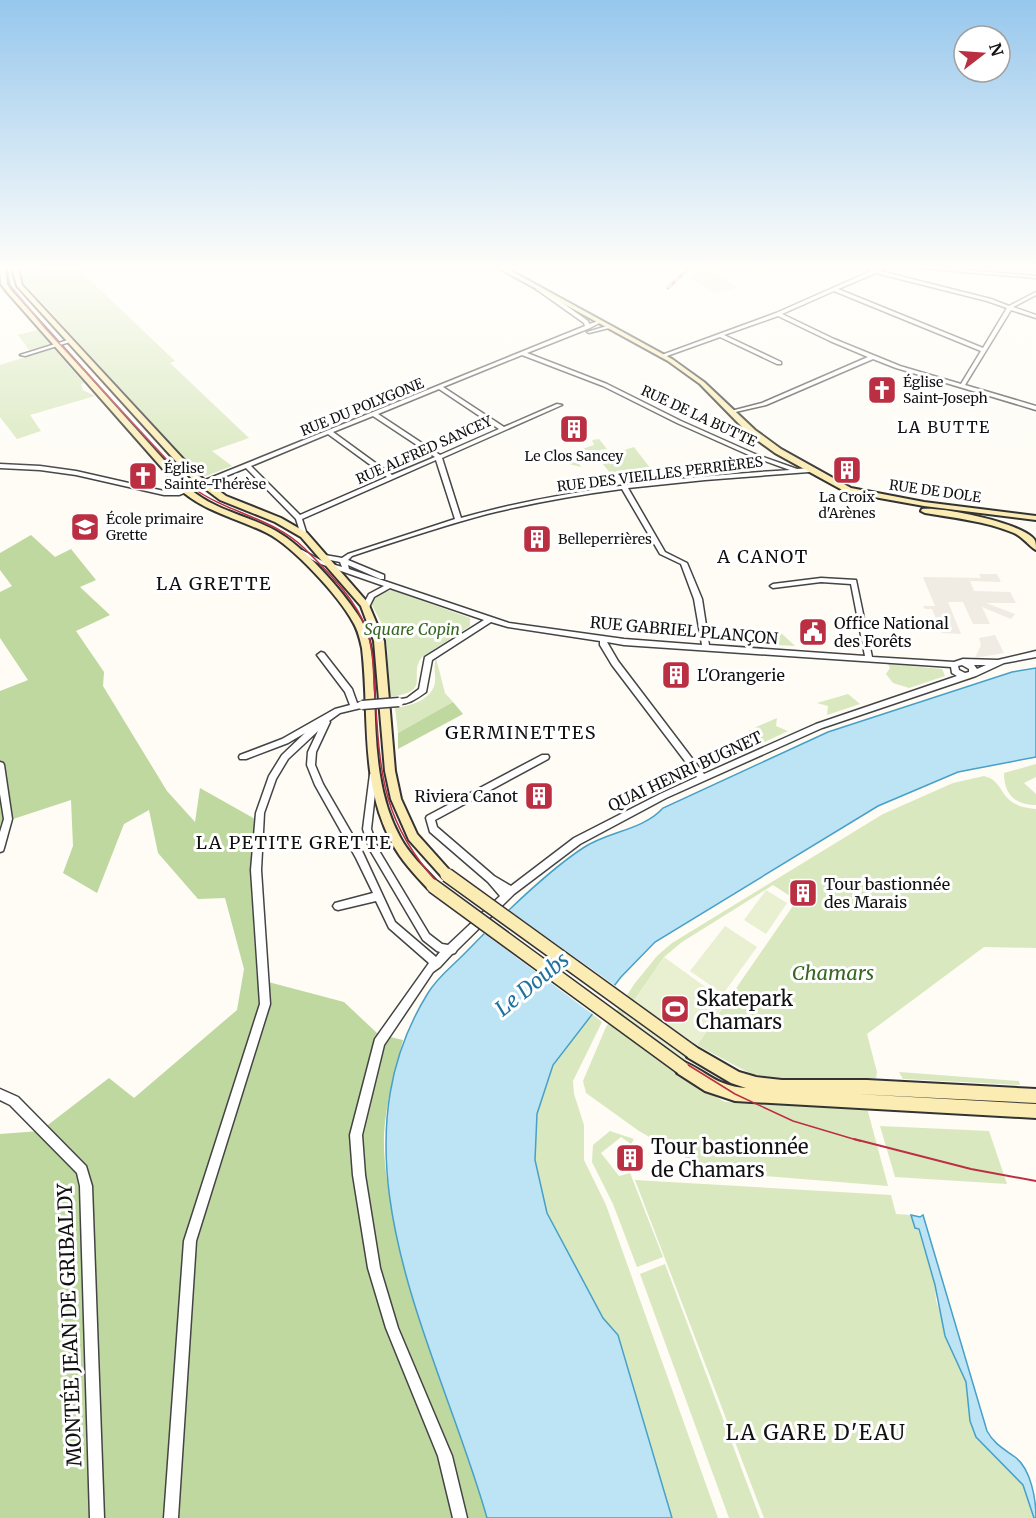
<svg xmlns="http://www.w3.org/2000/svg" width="1036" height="1518" viewBox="0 0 1036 1518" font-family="Merriweather,serif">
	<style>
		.green { fill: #d9e8bf }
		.forest { fill: #bed89f }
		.pitch { fill: #e8f0d1 }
		.plaza { fill: #f0ebe3 }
		.water { fill: #bce4f4; stroke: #47a0c7; stroke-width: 1.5 }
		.pier { fill: #fefcf5 }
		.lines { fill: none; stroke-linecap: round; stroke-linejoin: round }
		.street-casing { stroke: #444; stroke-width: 3 }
		.secondary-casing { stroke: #333; stroke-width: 4 }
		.street { fill: #fff; fill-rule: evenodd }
		.secondary { fill: #fbecb4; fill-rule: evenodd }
		.tram-far1 { stroke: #bb2f43; stroke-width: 1.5 }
		.tram { stroke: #bb2f43; stroke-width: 2 }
		.rail-casing { stroke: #bb2f43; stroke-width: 3 }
		.rail { stroke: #fff; stroke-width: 1.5; stroke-dasharray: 5; stroke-linecap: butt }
		.street-bridge-casing { stroke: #444; stroke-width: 11; stroke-linecap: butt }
		.secondary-bridge-casing { stroke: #333; stroke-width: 16; stroke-linecap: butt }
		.street-bridge { stroke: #fff; stroke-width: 8 }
		.secondary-bridge { stroke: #fbecb4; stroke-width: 13 }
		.labels { text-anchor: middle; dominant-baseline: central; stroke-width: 6; stroke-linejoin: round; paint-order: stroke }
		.far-poi-label { font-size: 14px; fill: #111; stroke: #fff; text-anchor: start }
		.far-street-label { font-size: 14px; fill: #111; stroke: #fff }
		.far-quarter-label { font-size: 16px; letter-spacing: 1.5px; fill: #111; stroke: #fff }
		.poi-label { font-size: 16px; fill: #111; stroke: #fff; text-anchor: start }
		.park-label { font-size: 16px; font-style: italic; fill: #386723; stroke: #fff }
		.street-label { font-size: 16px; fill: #111; stroke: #fff }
		.neighbourhood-label { font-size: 18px; letter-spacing: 1.5px; fill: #111; stroke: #fff }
		.near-park-label { font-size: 20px; font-style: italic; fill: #386723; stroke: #fff }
		.near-poi-label { font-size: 20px; fill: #111; stroke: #fff; text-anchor: start }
		.near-street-label { font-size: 20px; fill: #111; stroke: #fff }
		.near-water-label { font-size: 21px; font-style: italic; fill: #1f729e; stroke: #fff }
		.near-neighbourhood-label { font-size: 21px; letter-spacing: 1.5px; fill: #111; stroke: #fff }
	</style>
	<rect width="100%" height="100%" fill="#fefcf5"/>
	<g class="green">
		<path d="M 59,266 L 75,266 L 175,361 L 170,363 L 249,438 L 212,451 L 232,466 L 206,476 L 200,475 L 23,282 L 20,275 Z"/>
		<path d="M 38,330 L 50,344 L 29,350 L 18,335 Z"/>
		<path d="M 51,349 L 54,349 L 84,383 L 81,384 L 83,390 L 95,396 L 30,415 L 41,431 L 17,439 L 0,417 L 0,365 Z"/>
		<path d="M 599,439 L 607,449 L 600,450 L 600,454 L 580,455 L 582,458 L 576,459 L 581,467 L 569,464 L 562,456 L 594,445 L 592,440 Z"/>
		<path d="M 634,447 L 661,482 L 641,483 L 631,470 L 611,474 L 598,458 Z"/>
		<path d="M 392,590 L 470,618 L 470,626 L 422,657 C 407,676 434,691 390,697 L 387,646 L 383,626 L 371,603 L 378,594 Z"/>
		<path d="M 780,632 L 795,646 L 747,643 Z"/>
		<path d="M 436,658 L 445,693 L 453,702 L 398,733 L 395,708 C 409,706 431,701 435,683 C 436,675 433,667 436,658 Z"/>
		<path d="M 888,664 L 942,669 L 945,676 L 909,688 L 893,683 L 886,674 L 890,668 Z"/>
		<path d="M 848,694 L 860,704 L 827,715 L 828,706 L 817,703 Z"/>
		<path d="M 777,718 L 776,726 L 788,731 L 758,745 L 748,734 L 749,730 L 755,732 L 756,727 Z"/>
		<path d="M 1036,764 L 1036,777 L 1024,783 L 1036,794 L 1036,805 C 1015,805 1004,794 1004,773 Z"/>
		<path d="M 984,776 C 1007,781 996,806 1036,809 L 1036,948 L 984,947 L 867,1034 L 877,1072 L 876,1078 L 777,1078 L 751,1074 L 697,1045 L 797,900 L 806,905 L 816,902 L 814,899 L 818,896 L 810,882 L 790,879 L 790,896 L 773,885 L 682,942 L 664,957 L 624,1015 L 686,1061 L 677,1076 L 725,1102 L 867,1108 L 888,1186 L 728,1173 L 691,1161 L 639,1131 L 586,1093 L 583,1081 L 606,1027 L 635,983 L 657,956 L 672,943 L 883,814 L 953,783 Z"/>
		<path d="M 592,1014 L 602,1022 L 573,1081 L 574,1094 L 584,1125 L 584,1160 L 606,1205 L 718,1518 L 672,1518 L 618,1336 L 603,1318 L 547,1213 L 535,1160 L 537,1114 L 553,1065 Z"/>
		<path d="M 899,1072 L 1019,1081 L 1020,1085 L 903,1079 Z"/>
		<path d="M 880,1126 L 989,1131 L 1007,1184 L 895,1177 Z"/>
		<path d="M 610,1131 L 634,1139 L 631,1144 L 621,1137 L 601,1153 L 619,1176 L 630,1173 L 663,1257 L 637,1267 L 613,1204 L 592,1162 L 593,1145 Z"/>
		<path d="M 635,1180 L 891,1195 L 896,1214 L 911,1215 L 915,1228 L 918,1229 L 935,1285 L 936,1301 L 966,1382 L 970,1421 L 976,1437 L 1023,1485 L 1034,1518 L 764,1518 Z"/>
		<path d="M 665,1264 L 760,1518 L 729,1518 L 640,1274 Z"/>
	</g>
	<g class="forest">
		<path d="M 31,535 L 55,557 L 71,549 L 96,580 L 80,587 L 110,615 L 76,631 L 104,672 L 103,686 L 167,791 L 195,822 L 200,788 L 255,819 L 251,887 L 257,979 L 344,1002 L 378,1034 L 403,1040 C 395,1071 386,1101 384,1134 C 383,1164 389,1194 395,1223 C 416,1325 459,1419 487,1518 L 0,1518 L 0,1134 L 40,1131 L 109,1078 L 134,1098 L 237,1010 L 244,969 L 225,898 L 198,899 L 158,853 L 149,810 L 124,824 L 97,893 L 63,873 L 73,846 L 71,800 L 1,823 L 0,827 L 0,691 L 28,680 L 0,638 L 0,592 L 12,586 L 0,570 L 0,553 Z"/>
		<path d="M 453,702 L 463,714 L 398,749 L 398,733 Z"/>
	</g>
	<g class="pitch">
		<path d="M 704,266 L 738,287 L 717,293 L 689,279 Z"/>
		<path d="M 766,890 L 787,903 L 766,934 L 744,920 Z"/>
		<path d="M 725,926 L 757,947 L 723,994 L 690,971 Z"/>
		<path d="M 664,957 L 726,1002 L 686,1061 L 624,1015 Z"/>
	</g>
	<g class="plaza">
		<path d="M 979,574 L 997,574 L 1001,582 L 970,581 L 974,591 L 1010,592 L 1016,603 L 986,603 L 1015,614 L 1011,619 L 982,607 L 990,624 L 973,624 L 963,602 L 948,602 L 961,634 L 942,633 L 932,609 L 925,609 L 923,606 L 935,606 L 923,577 L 981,578 Z"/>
		<path d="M 995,635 L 1004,653 L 975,658 L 981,645 L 979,638 Z"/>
	</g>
	<g class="water">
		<path d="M 1036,668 L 1036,757 L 958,772 L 878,806 L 655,942 L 621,977 L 553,1065 L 537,1114 L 535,1160 L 547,1213 L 603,1318 L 618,1335 L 672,1518 L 487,1518 C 440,1351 324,1160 428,993 C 437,978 449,969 461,957 C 477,941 493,924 510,909 C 532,888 557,865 583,848 C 608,831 642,831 663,808 L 828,732 L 1012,672 Z"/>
		<path d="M 911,1215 L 920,1217 L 923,1215 L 987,1431 C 994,1444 1004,1449 1015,1457 C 1031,1469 1036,1499 1036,1518 L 1034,1518 L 1023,1485 L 976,1437 L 970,1421 L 966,1382 L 945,1336 L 935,1285 L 919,1229 L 915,1228 Z"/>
	</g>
	<path class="pier" d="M 506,908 L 617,987 L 595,1016 L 482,932 Z"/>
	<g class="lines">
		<g class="street-casing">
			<g id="street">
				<path d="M 853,266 C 860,266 867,269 874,269 C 879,269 883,266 889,266 L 880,271 L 991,299 L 1009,306 L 1036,292 L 1036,295 L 1013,307 L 1036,315 L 1036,318 L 1011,310 L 965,385 L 1036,406 L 1036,410 L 896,368 L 873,359 L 766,405 L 731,413 L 731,411 L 762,403 L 868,357 L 830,341 L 778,316 L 724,335 L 781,362 L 781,364 L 777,364 L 720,337 L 664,357 L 659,356 L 776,313 L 871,271 ZM 876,273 L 987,301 L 1007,308 L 983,348 L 838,289 ZM 834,291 L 981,351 L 961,384 L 900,366 L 834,339 L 782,314 Z"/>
				<path d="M 903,266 L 917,266 L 1036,276 L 1036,278 L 905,267 Z"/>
				<path d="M 536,287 L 540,287 L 588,321 L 589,324 L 599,321 L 601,322 L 590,328 L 527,353 L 607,384 L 681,421 L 755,454 L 797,469 L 809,468 L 812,470 L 809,472 L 705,480 L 628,488 L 665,552 L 687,563 L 702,599 L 709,645 L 865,656 L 851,584 L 821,582 L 773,588 L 770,586 L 773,584 L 821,578 L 856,580 L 872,657 L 954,662 L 963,659 L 998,660 L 1036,651 L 1036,657 L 1004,663 L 976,676 L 822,728 L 666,798 L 580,844 L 514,894 L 457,950 L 455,953 L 452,954 L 440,967 L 433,972 L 384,1045 L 362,1135 L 365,1175 L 380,1268 L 398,1328 L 452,1456 L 467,1518 L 453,1518 L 438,1456 L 386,1328 L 368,1268 L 353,1175 L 350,1135 L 375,1039 L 429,963 L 389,928 L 376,901 L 338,910 L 335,909 L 333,906 L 335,903 L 373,893 L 356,858 L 315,785 L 307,765 L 308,752 L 318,731 L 288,759 L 276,779 L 264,813 L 261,870 L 270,1004 L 196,1241 L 178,1518 L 164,1518 L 184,1241 L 260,1004 L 251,870 L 256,813 L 269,776 L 282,755 L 305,733 L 288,743 L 246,759 L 240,759 L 239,757 L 240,755 L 282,739 L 335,709 L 350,705 L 345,692 L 317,655 L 321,652 L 324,653 L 352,689 L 357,703 L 362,702 L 366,705 L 365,707 L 340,713 L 329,721 L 330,722 L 316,752 L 315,765 L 323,784 L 363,853 L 395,922 L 436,957 L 440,952 L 437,951 L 423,940 L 370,850 L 363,829 L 370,774 L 376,774 L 377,776 L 371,829 L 378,849 L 429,934 L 442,944 L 448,945 L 500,896 L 488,882 L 430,832 L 426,818 L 427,816 L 542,755 L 548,755 L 549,757 L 548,759 L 435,820 L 437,827 L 494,876 L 511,886 L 574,838 L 660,794 L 697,777 L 612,665 L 600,645 L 600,641 L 508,627 L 491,622 L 432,660 L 426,692 C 416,699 408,705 396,704 L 395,702 L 396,700 L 407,698 L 419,689 L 425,657 L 484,620 L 390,588 L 374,597 L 368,609 L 364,609 L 362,607 L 369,594 L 384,586 L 318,563 L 297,551 L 298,550 L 302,550 L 322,561 L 342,567 L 340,562 L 325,559 L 322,557 L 325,555 L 342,558 L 348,554 L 455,519 L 436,460 L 302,519 L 307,535 L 304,537 L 301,535 L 296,519 L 246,468 L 179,495 L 164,495 L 76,475 L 40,470 L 0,468 L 0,464 L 40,466 L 76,471 L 164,491 L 178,491 L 585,326 L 584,323 L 536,289 ZM 522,355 L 603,386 L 677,423 L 751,456 L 790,470 C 679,477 568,488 461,518 L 442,458 L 562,405 L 557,404 L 504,427 L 443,387 ZM 439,389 L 499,429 L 440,455 L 378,414 ZM 373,416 L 435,457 L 392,475 L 333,432 ZM 328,434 L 387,477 L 300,515 L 251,466 ZM 622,489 L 660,554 L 681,564 L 694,599 L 702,645 L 624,639 L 509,623 L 349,569 L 348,565 L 380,579 L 384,579 L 384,575 L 348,560 L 352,556 C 397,541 442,526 487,514 C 532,503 577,495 622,489 ZM 607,642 L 624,645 L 951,667 L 952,673 L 957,676 L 816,724 L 704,774 L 618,661 ZM 962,665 L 969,669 L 969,672 L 965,673 L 959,670 L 958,666 ZM 974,665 L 986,665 L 977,669 Z"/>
				<path d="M 607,326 L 609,326 L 609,328 L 589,333 L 587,332 Z"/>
				<path d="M 68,340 L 73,341 L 25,356 L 20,355 Z"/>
				<path d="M 0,762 L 3,763 L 4,765 L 12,819 L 4,848 L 3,851 L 0,852 L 0,832 L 4,819 L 0,794 Z"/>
				<path d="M 0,1089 L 18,1097 L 86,1166 L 92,1186 L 104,1518 L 90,1518 L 80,1186 L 77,1173 L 10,1105 L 0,1100 Z"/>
			</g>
		</g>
		<g class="secondary-casing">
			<g id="secondary">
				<path d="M 0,266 L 5,266 L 7,284 L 11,290 L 190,489 C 216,511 247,515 276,531 C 303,546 341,589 358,615 C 374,639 373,667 374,694 C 376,742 376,793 400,837 C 409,854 424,868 437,882 L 439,886 L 437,890 L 433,891 L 429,890 C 415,875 401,860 392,843 C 359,782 370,714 362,648 C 360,639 358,630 353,622 C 339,596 293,546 267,533 C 239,519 209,513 184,493 L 7,292 L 1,284 Z"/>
				<path d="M 11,266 L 17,266 L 22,285 L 198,475 L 226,496 L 281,518 L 307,533 L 368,603 L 384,641 L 395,771 L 401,799 L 417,834 L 451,872 L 453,875 L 451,878 L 447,880 L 443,878 L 409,840 L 391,799 L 385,771 L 374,641 L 361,606 L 301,537 L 275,522 L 220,500 L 192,479 L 17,286 Z"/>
				<path d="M 495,266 L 502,266 L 672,359 L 704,382 L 755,430 L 781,449 L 851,488 L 924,502 L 1036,516 L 1036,520 L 924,506 L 846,492 L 775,453 L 749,434 L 700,384 L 668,361 Z"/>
				<path d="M 922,509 C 944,507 1015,522 1032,537 C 1036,540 1036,544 1036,550 C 1028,545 1023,537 1014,533 C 986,521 954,518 925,513 L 921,511 Z"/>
				<path d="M 692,1045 L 739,1072 L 756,1077 L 782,1080 L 867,1080 L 1036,1089 L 1036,1103 L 856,1094 L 1036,1104 L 1036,1118 L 735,1101 L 705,1091 L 677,1073 L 675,1068 L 677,1063 L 682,1061 C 707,1071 715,1086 746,1088 L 731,1083 L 687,1057 L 685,1052 L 687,1047 Z"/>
			</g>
		</g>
		<use href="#street" class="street"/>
		<use href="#secondary" class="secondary"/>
		<path class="tram-far1" d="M 7,266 L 10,285 L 45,328 L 193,488 C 228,513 273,518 304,548 C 327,571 357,600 367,631 C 374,651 373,673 375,694 C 380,773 382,823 438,883 L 685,1063 L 735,1094 L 793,1121 L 860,1141"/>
		<path class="tram" d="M 854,1139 L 971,1169 L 1036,1181"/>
		<g class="rail-casing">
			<path id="rail" d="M 668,288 L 691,266"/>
		</g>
		<use href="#rail" class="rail"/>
		<g class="street-bridge-casing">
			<path id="street-bridge" d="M 362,705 L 399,702"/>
		</g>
		<g class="secondary-bridge-casing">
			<g id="secondary-bridge">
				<path d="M 447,875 L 692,1052"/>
				<path d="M 433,886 L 682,1068"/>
			</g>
		</g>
		<use href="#street-bridge" class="street-bridge"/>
		<use href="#secondary-bridge" class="secondary-bridge"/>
	</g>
	<linearGradient id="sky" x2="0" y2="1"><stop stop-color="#96c7ed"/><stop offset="0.56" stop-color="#fffefa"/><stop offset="1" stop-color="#fffefa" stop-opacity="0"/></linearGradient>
	<rect width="1036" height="478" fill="url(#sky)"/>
	<defs>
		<g id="church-square" transform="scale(1.5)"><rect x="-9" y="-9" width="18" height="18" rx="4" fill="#bb2f43" stroke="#fff"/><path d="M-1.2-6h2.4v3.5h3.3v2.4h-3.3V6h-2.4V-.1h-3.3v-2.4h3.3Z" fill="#fff"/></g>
		<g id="building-square" transform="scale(1.5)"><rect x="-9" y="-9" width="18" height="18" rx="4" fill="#bb2f43" stroke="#fff"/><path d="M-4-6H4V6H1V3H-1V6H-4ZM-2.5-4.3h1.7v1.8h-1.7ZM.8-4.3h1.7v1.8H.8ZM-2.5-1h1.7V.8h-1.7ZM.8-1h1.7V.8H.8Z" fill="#fff"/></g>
		<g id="school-square" transform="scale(1.5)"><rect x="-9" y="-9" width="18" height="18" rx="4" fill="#bb2f43" stroke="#fff"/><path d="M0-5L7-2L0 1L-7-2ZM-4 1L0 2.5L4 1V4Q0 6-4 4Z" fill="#fff"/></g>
		<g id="civic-square" transform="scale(1.5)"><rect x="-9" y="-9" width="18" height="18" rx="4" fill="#bb2f43" stroke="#fff"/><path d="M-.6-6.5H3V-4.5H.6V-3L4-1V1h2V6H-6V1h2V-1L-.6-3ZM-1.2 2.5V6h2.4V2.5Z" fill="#fff"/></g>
		<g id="stadium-square" transform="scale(1.5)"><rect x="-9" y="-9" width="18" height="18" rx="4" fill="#bb2f43" stroke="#fff"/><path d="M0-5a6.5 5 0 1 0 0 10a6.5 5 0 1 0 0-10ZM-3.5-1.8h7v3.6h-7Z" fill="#fff"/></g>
	</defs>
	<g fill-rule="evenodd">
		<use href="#church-square" x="882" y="390"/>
		<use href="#building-square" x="574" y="429"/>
		<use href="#building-square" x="847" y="470"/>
		<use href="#church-square" x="143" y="476"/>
		<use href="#school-square" x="85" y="527"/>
		<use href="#building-square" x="537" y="539"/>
		<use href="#civic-square" x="813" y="632"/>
		<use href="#building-square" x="676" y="675"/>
		<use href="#building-square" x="539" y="796"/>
		<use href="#building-square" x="803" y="893"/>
		<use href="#stadium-square" x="675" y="1009"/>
		<use href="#building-square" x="630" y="1158"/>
	</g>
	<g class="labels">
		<g class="far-poi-label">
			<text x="903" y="382">Église<tspan x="903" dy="16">Saint-Joseph</tspan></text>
			<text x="574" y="456" text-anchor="middle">Le Clos Sancey</text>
			<text x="164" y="468">Église<tspan x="164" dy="16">Sainte-Thérèse</tspan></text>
			<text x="847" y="497" text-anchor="middle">La Croix<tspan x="847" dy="16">d'Arènes</tspan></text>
			<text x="106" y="519">École primaire<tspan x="106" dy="16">Grette</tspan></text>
			<text x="558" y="539">Belleperrières</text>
		</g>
		<g class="far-street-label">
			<text transform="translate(362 407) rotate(-22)">RUE DU POLYGONE</text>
			<text transform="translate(699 416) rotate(25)">RUE DE LA BUTTE</text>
			<text transform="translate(424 450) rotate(-24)">RUE ALFRED SANCEY</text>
			<text transform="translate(660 474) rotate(-7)">RUE DES VIEILLES PERRIÈRES</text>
			<text transform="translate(935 491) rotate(8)">RUE DE DOLE</text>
		</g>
		<g class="far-quarter-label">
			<text x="944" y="427">LA BUTTE</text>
		</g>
		<g class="poi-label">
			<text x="834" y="623">Office National<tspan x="834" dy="18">des Forêts</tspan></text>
			<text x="697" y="675">L'Orangerie</text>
			<text x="518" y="796" text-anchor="end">Riviera Canot</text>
			<text x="824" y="884">Tour bastionnée<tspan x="824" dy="18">des Marais</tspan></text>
		</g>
		<g class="park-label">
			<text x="412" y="629">Square Copin</text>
		</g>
		<g class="street-label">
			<text transform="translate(684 630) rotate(5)">RUE GABRIEL PLANÇON</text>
			<text transform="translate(685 771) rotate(-25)">QUAI HENRI BUGNET</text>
		</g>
		<g class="neighbourhood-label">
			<text x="763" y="556">A CANOT</text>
			<text x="214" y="583">LA GRETTE</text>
			<text x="521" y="732">GERMINETTES</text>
			<text x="294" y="842">LA PETITE GRETTE</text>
		</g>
		<g class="near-park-label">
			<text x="833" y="972">Chamars</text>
		</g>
		<g class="near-poi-label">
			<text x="696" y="998">Skatepark<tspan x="696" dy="23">Chamars</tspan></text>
			<text x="651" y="1146">Tour bastionnée<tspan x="651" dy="23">de Chamars</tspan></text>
		</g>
		<g class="near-street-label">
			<text transform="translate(69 1325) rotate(-92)">MONTÉE JEAN DE GRIBALDY</text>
		</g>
		<g class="near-water-label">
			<text transform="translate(532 984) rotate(-39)">Le Doubs</text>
		</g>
		<g class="near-neighbourhood-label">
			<text x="816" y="1432">LA GARE D'EAU</text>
		</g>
	</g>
	<g transform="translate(982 54) rotate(73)"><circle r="28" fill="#ffffff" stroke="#a0a0a0" stroke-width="1.5"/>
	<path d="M0-4.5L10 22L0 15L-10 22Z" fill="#bb2f43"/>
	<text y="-9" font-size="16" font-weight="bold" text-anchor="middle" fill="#111111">N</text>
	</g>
</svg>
